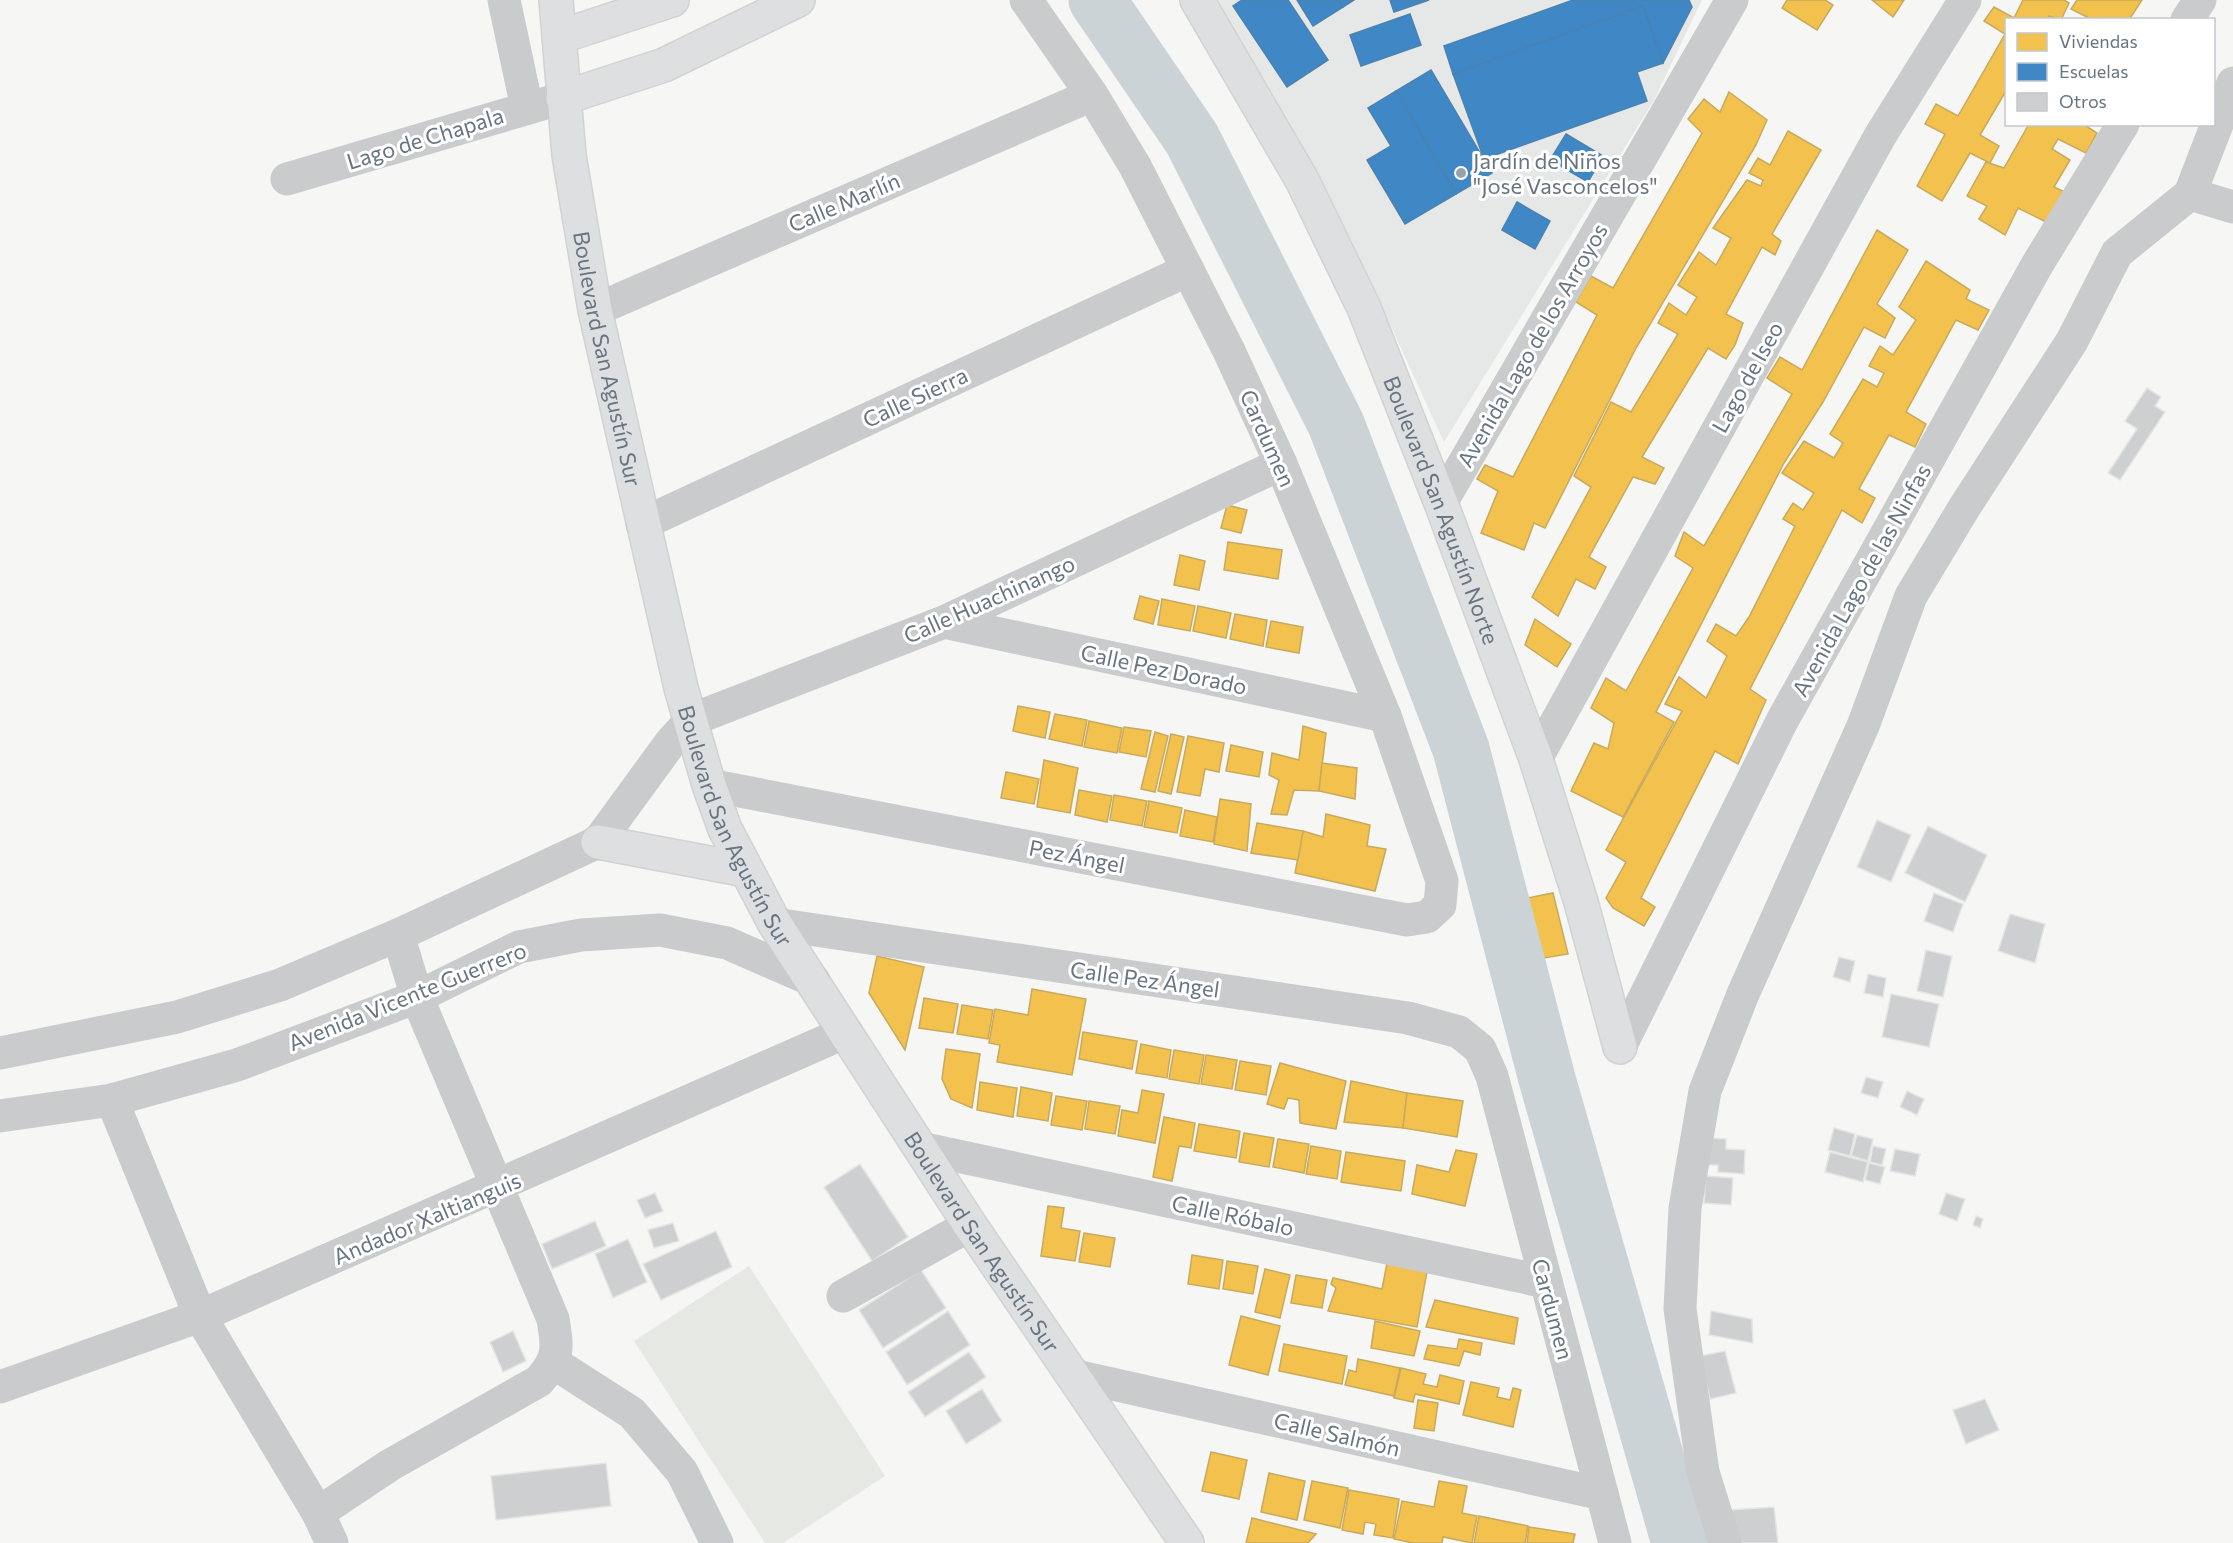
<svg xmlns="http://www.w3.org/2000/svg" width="2233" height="1543" viewBox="0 0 2233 1543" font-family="Commissioner,sans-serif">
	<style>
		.built { fill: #e6e7e7 }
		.green { fill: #e6e8e3 }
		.homes { fill: #f2c14e; stroke: #c8aa5e; stroke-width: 1.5 }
		.schools { fill: #3f88c5; stroke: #4b82b1; stroke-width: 1.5 }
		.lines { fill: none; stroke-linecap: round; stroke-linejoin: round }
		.river { stroke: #ccd3d6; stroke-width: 57 }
		.building { fill: #cecfd0; stroke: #e5e5e4; stroke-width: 1.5 }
		.secondary-casing { stroke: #d2d2d3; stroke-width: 36 }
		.minor { stroke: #cacbcc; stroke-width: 33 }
		.tertiary { stroke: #cacbcc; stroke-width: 33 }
		.secondary { stroke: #dedfe0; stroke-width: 33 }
		.poi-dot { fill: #99a2ab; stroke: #fff; stroke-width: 2 }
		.labels { text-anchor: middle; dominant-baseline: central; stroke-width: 6; stroke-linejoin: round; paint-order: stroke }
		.street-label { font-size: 22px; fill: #677583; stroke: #fff }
		.poi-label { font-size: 22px; fill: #677583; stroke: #fff; text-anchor: start }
	</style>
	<rect width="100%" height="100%" fill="#f6f6f5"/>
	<path class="built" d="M 1211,0 L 1702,0 L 1654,100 L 1444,442 L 1353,244 L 1274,103 Z"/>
	<path class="green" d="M 749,1266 L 885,1476 L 783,1543 L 765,1543 L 634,1341 Z"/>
	<g class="homes">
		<path d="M 1787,0 L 1825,0 L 1833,5 L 1817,30 L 1782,8 Z"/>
		<path d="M 1872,0 L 1904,0 L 1893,17 Z"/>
		<path d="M 2023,0 L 2064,0 L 2069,3 L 2061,20 L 2049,16 L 2047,20 L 2006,20 L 2006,91 L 1980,135 L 1999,146 L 1990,163 L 1970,153 L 1942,201 L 1917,186 L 1945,134 L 1925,124 L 1936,104 L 1958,116 L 2005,34 L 1984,21 L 1994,7 L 2014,18 Z"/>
		<path d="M 2077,0 L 2142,0 L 2129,20 L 2086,20 L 2087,17 L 2071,9 Z"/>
		<path d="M 1729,92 L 1767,120 L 1756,145 L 1636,348 L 1545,528 L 1534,523 L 1524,550 L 1481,533 L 1498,491 L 1477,479 L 1485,465 L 1513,477 L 1597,315 L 1576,302 L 1591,276 L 1613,288 L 1702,133 L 1688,119 L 1704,99 L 1720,112 Z"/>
		<path d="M 2029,124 L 2083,124 L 2097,133 L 2086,153 L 2058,139 L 2052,149 L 2070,160 L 2054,187 L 2065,192 L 2048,223 L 2018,208 L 2005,235 L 1979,219 L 1987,206 L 1967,196 L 1986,162 L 2004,168 Z"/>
		<path d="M 1788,131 L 1821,150 L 1772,234 L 1781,241 L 1775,255 L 1762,247 L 1726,314 L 1743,323 L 1735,345 L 1726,359 L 1708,348 L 1642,457 L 1664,468 L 1655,484 L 1633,477 L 1589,557 L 1606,567 L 1595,589 L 1576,579 L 1558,616 L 1532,597 L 1591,487 L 1574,476 L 1611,402 L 1631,412 L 1678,334 L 1658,323 L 1669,303 L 1686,315 L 1697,297 L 1678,285 L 1699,252 L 1716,265 L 1731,238 L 1713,228 L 1747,180 L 1761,186 L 1763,180 L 1749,173 L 1758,158 L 1770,165 Z"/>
		<path d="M 1877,230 L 1908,250 L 1877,304 L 1895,318 L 1885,338 L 1864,327 L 1823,402 L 1784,463 L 1656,712 L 1674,722 L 1623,817 L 1571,791 L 1594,743 L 1608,749 L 1614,723 L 1591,708 L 1606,678 L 1626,691 L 1693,568 L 1675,556 L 1684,532 L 1704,546 L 1792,394 L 1767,378 L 1780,357 L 1802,370 Z"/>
		<path d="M 1926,261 L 1970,290 L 1966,299 L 1989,310 L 1978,330 L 1956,320 L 1906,412 L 1926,424 L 1915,447 L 1889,435 L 1859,489 L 1875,498 L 1862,523 L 1842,510 L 1750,689 L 1766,700 L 1738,764 L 1715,751 L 1641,898 L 1655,907 L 1644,926 L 1613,908 L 1606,898 L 1626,862 L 1606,850 L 1682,711 L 1665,704 L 1679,677 L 1706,698 L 1727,656 L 1707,641 L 1716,624 L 1736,636 L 1749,617 L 1795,526 L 1783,519 L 1793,503 L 1803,510 L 1814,493 L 1782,473 L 1804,441 L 1834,458 L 1843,443 L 1830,434 L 1863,379 L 1877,387 L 1884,373 L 1869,366 L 1880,346 L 1893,355 L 1916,320 L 1899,307 Z"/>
		<path d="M 1227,505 L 1247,510 L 1241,533 L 1221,528 Z"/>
		<path d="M 1228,542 L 1282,550 L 1278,579 L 1224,570 Z"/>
		<path d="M 1180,555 L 1205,561 L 1199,590 L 1174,585 Z"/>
		<path d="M 1140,596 L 1159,601 L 1153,624 L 1134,619 Z"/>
		<path d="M 1162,599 L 1195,606 L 1190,631 L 1158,625 Z"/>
		<path d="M 1198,606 L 1231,613 L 1226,638 L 1193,631 Z"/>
		<path d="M 1235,614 L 1267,620 L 1263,646 L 1230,639 Z"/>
		<path d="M 1535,619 L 1571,644 L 1557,667 L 1525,645 Z"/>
		<path d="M 1271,621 L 1303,627 L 1299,653 L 1266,647 Z"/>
		<path d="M 1018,706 L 1050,712 L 1045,738 L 1013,731 Z"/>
		<path d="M 1055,714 L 1087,720 L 1082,746 L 1049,739 Z"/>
		<path d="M 1089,721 L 1122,728 L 1117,753 L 1084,747 Z"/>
		<path d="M 1303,726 L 1326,733 L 1319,791 L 1294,790 L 1287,815 L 1271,814 L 1279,780 L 1269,775 L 1272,753 L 1299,760 Z"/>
		<path d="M 1124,727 L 1151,731 L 1146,757 L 1119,752 Z"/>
		<path d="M 1155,732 L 1168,736 L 1155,792 L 1141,789 Z"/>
		<path d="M 1171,734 L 1184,737 L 1171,794 L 1158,791 Z"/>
		<path d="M 1188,736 L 1224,743 L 1219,772 L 1205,769 L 1200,796 L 1177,792 Z"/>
		<path d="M 1231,745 L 1263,752 L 1259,777 L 1226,771 Z"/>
		<path d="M 1044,760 L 1078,768 L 1070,813 L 1037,807 Z"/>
		<path d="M 1322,763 L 1357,768 L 1355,799 L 1319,791 Z"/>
		<path d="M 1006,772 L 1039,779 L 1034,804 L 1001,798 Z"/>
		<path d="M 1079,790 L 1112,796 L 1107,822 L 1075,815 Z"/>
		<path d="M 1114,795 L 1147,801 L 1142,826 L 1110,820 Z"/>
		<path d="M 1220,799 L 1251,804 L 1247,851 L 1214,844 Z"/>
		<path d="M 1149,801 L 1182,808 L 1177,833 L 1144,827 Z"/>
		<path d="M 1185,810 L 1217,817 L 1213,842 L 1180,836 Z"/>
		<path d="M 1326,814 L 1370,825 L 1367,846 L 1386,849 L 1375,891 L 1295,873 L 1303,831 L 1323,837 Z"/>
		<path d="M 1257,823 L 1303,831 L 1298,860 L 1251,853 Z"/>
		<path d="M 1553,893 L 1568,954 L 1538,959 L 1523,899 Z"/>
		<path d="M 877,956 L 924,967 L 905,1050 L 869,993 Z"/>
		<path d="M 1032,989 L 1086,999 L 1072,1075 L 997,1062 L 1000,1045 L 989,1043 L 995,1009 L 1028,1015 Z"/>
		<path d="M 924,998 L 958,1004 L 953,1033 L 919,1028 Z"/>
		<path d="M 962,1005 L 993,1010 L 988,1039 L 957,1034 Z"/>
		<path d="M 1083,1032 L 1137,1041 L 1132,1069 L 1079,1059 Z"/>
		<path d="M 1141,1044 L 1171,1050 L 1167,1078 L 1136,1073 Z"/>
		<path d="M 946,1049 L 980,1054 L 972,1108 L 951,1099 L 942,1079 Z"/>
		<path d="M 1174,1050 L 1204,1055 L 1199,1084 L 1169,1079 Z"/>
		<path d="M 1206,1055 L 1237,1060 L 1232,1089 L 1201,1084 Z"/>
		<path d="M 1240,1061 L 1271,1066 L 1266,1095 L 1235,1090 Z"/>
		<path d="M 1280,1063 L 1346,1081 L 1336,1129 L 1300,1123 L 1299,1100 L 1288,1098 L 1284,1109 L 1267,1104 Z"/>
		<path d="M 1351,1081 L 1407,1093 L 1403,1128 L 1344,1122 Z"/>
		<path d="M 980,1082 L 1017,1088 L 1013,1117 L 977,1110 Z"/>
		<path d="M 1021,1087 L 1052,1093 L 1048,1121 L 1017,1116 Z"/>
		<path d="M 1142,1090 L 1164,1094 L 1155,1143 L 1118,1136 L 1122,1110 L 1138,1113 Z"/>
		<path d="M 1407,1093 L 1463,1101 L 1457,1137 L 1403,1128 Z"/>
		<path d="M 1056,1096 L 1087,1101 L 1082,1130 L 1051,1125 Z"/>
		<path d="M 1089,1101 L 1120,1106 L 1115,1134 L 1085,1129 Z"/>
		<path d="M 1164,1117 L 1195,1123 L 1191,1148 L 1179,1146 L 1172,1181 L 1153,1177 Z"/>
		<path d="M 1199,1124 L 1240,1131 L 1236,1158 L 1194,1151 Z"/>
		<path d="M 1244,1133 L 1274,1138 L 1269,1167 L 1239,1162 Z"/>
		<path d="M 1278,1139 L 1309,1144 L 1304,1173 L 1273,1167 Z"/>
		<path d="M 1311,1146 L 1341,1151 L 1337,1179 L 1306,1174 Z"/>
		<path d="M 1456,1150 L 1477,1154 L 1465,1206 L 1412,1194 L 1417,1165 L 1449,1172 Z"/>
		<path d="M 1346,1152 L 1405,1161 L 1401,1191 L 1341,1182 Z"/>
		<path d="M 1048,1206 L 1064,1208 L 1061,1228 L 1080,1231 L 1075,1261 L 1041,1256 Z"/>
		<path d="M 1084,1233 L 1115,1238 L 1110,1267 L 1079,1262 Z"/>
		<path d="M 1192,1255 L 1223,1260 L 1219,1289 L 1188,1284 Z"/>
		<path d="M 1388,1258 L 1428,1266 L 1417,1327 L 1328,1311 L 1336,1288 L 1331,1284 L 1333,1278 L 1382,1289 Z"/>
		<path d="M 1227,1261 L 1258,1266 L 1253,1294 L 1223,1289 Z"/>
		<path d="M 1265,1269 L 1290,1275 L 1280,1318 L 1255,1312 Z"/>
		<path d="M 1296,1275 L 1327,1280 L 1322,1308 L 1291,1303 Z"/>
		<path d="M 1435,1300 L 1518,1318 L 1514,1344 L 1426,1327 Z"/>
		<path d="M 1241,1316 L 1280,1326 L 1268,1375 L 1229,1365 Z"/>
		<path d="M 1375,1321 L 1420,1331 L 1414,1356 L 1371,1348 Z"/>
		<path d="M 1459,1339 L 1482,1343 L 1480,1355 L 1464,1351 L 1459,1366 L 1424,1359 L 1428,1345 L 1457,1349 Z"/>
		<path d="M 1284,1344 L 1347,1356 L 1342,1384 L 1279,1371 Z"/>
		<path d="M 1358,1359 L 1400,1368 L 1394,1396 L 1345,1385 L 1349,1370 L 1356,1372 Z"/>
		<path d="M 1401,1368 L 1426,1374 L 1423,1384 L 1437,1387 L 1440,1375 L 1464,1381 L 1459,1404 L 1415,1394 L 1413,1402 L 1394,1398 Z"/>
		<path d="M 1471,1382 L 1499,1388 L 1497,1397 L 1510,1400 L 1513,1388 L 1521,1390 L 1513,1427 L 1463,1415 Z"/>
		<path d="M 1418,1400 L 1438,1403 L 1434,1431 L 1414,1428 Z"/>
		<path d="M 1211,1452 L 1247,1460 L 1239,1499 L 1202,1491 Z"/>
		<path d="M 1269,1473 L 1305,1481 L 1297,1520 L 1261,1512 Z"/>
		<path d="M 1312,1481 L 1348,1488 L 1340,1528 L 1304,1520 Z"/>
		<path d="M 1439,1481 L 1467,1486 L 1462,1513 L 1477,1516 L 1472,1543 L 1443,1537 L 1442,1543 L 1413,1543 L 1394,1539 L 1402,1501 L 1434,1507 Z"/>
		<path d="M 1349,1490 L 1399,1499 L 1393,1538 L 1374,1535 L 1376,1524 L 1365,1522 L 1363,1534 L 1342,1530 Z"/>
		<path d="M 1479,1516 L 1528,1526 L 1525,1543 L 1474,1543 Z"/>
		<path d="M 1252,1518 L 1316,1534 L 1308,1543 L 1246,1543 Z"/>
		<path d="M 1529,1527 L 1575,1534 L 1573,1543 L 1527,1543 Z"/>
	</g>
	<g class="schools">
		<path d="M 1242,0 L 1288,0 L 1328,60 L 1287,87 L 1233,6 Z"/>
		<path d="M 1297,0 L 1338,0 L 1343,7 L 1313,26 Z"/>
		<path d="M 1338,0 L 1354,0 L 1343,7 Z"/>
		<path d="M 1390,0 L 1429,0 L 1394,12 Z"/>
		<path d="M 1573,0 L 1689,0 L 1692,7 L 1663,63 L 1643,6 L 1453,74 L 1444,46 Z"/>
		<path d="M 1643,6 L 1663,63 L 1637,72 L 1647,101 L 1484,159 L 1453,74 Z"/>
		<path d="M 1410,14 L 1421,45 L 1361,66 L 1350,35 Z"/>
		<path d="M 1431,70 L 1492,173 L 1456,194 L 1396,91 Z"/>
		<path d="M 1396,91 L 1456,194 L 1405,224 L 1367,160 L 1391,146 L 1368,108 Z"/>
		<path d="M 1566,134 L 1603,156 L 1588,182 L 1550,160 Z"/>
		<path d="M 1517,202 L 1550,221 L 1535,249 L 1502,230 Z"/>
	</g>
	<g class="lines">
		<path class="river" d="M 1097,0 L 1192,139 L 1336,424 L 1461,749 L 1547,1079 L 1680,1543"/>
	</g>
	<g class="building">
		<path d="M 2147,388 L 2161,397 L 2155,406 L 2165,412 L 2120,480 L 2108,473 L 2137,429 L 2125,421 Z"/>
		<path d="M 1877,820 L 1911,835 L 1891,882 L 1857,867 Z"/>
		<path d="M 1928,826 L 1987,855 L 1965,902 L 1905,873 Z"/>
		<path d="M 1934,893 L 1963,904 L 1953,932 L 1924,921 Z"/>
		<path d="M 2010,914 L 2045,924 L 2035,963 L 1998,951 Z"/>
		<path d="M 1926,950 L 1952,956 L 1943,997 L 1917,991 Z"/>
		<path d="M 1839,957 L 1855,961 L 1850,982 L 1833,977 Z"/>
		<path d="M 1868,974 L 1886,978 L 1883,997 L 1864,993 Z"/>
		<path d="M 1891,994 L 1939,1004 L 1929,1047 L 1882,1037 Z"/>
		<path d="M 1866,1077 L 1883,1082 L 1878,1098 L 1861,1093 Z"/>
		<path d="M 1907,1091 L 1924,1099 L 1917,1115 L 1900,1107 Z"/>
		<path d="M 1834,1128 L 1855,1134 L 1850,1156 L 1828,1150 Z"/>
		<path d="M 1857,1135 L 1873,1139 L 1868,1161 L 1851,1156 Z"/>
		<path d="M 1709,1138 L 1726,1139 L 1726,1149 L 1745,1150 L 1744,1174 L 1718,1172 L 1718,1165 L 1707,1165 Z"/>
		<path d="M 1873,1146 L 1886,1149 L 1882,1165 L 1870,1162 Z"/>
		<path d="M 1895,1149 L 1920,1154 L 1915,1176 L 1890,1171 Z"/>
		<path d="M 1830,1152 L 1868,1162 L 1863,1182 L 1825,1172 Z"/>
		<path d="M 1869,1163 L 1885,1167 L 1880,1184 L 1865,1180 Z"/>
		<path d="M 860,1164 L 908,1237 L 872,1261 L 824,1187 Z"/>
		<path d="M 1706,1176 L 1733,1178 L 1731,1205 L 1704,1203 Z"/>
		<path d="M 655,1193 L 663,1211 L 645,1218 L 637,1200 Z"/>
		<path d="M 1946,1193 L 1965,1199 L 1957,1221 L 1939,1214 Z"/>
		<path d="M 1976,1216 L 1983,1219 L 1980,1228 L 1973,1225 Z"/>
		<path d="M 595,1221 L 606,1246 L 552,1269 L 542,1244 Z"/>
		<path d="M 673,1223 L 679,1241 L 654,1248 L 648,1230 Z"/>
		<path d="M 716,1231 L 732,1267 L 661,1300 L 643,1264 Z"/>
		<path d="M 628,1239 L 647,1282 L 613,1298 L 595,1254 Z"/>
		<path d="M 921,1270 L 946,1308 L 883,1348 L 859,1310 Z"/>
		<path d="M 948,1311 L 970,1345 L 907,1385 L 886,1352 Z"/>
		<path d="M 1711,1311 L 1752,1319 L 1753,1343 L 1709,1335 Z"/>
		<path d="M 513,1331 L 526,1361 L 503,1372 L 490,1342 Z"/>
		<path d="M 1725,1351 L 1736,1393 L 1710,1399 L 1700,1356 Z"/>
		<path d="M 969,1352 L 986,1377 L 925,1417 L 908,1392 Z"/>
		<path d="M 982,1389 L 1002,1421 L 966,1444 L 946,1411 Z"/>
		<path d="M 1985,1399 L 1999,1430 L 1966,1444 L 1953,1410 Z"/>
		<path d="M 606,1463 L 611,1506 L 496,1520 L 491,1476 Z"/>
		<path d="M 1774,1507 L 1778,1543 L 1739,1543 L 1729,1510 Z"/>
	</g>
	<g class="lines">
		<g class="secondary-casing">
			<g id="secondary">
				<path id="s1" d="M 556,0 L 569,155 L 595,310 L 681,688 L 709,785 L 725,829 L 775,924 L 970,1225 L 1187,1543"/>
				<path id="s2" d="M 1197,0 L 1302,180 L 1364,308 L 1441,503 L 1536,759 L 1581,902 L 1620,1047"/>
				<path d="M 559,37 L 672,0"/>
				<path d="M 563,98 L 664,65 L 798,0"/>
				<path d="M 598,842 L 746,870"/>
			</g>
		</g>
		<g class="minor">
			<path d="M 504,0 L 527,108"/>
			<path d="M 2187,20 L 2200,0"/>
			<path d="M 287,179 L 563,98"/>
			<path d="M 2190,194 L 2233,207"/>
			<path d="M 595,310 L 1092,95"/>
			<path d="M 1441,503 L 1732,0"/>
			<path d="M 642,524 L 1188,270"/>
			<path d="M 944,622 L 1385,716"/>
			<path d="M 691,720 L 944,622 L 1281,464"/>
			<path d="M 1536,759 L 1880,136 L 1965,0"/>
			<path d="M 709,785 L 1407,920 L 1427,917 L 1440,905 L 1442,881 L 1385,716 L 1281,464 L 1229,351 L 1135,166 L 1092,95 L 1026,0"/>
			<path d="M 775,924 L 1408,1018 L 1459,1032 L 1480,1049 L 1492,1076 L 1615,1543"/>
			<path d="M 1620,1047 L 1782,721 L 2037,265 L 2123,124"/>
			<path d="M 112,1100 L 200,1316 L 318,1513 L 332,1543"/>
			<path d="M 920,1148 L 1546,1282"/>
			<path d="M 843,1296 L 970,1225"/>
			<path d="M 554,1363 L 632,1413 L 682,1472 L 717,1543"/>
			<path d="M 1072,1375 L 1602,1494"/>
			<path d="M 0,1387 L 200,1316 L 846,1032"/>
			<path d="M 318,1513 L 390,1465 L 539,1381 C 559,1358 558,1349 553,1319 L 417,997 L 398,935"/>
			<path d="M 1725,1543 L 1703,1472 L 1680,1309 L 1685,1208 L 1705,1091 L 1743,994 L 1863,726 L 1911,596 L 1964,508 L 2072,341 L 2117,253 L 2190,194 L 2233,83"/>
		</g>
		<g class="tertiary">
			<path d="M 0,1053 L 177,1017 L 280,985 L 398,935 L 598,842 L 671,742 L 691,720"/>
			<path d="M 0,1116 L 112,1100 L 237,1065 L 417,997 L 519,947 L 581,935 L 660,930 L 727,943 L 814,981"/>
		</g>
		<use href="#secondary" class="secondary"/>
	</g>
	<circle class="poi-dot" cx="1461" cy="173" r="6"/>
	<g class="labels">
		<g class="street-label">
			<text transform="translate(425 138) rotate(-17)">Lago de Chapala</text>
			<text transform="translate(844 202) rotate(-23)">Calle Marlín</text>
			<text transform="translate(1532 345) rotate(-60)">Avenida Lago de los Arroyos</text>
			<text stroke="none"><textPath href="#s1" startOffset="363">Boulevard San Agustín Sur</textPath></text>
			<text transform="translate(1747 377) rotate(-61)">Lago de Iseo</text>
			<text transform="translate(915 397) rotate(-25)">Calle Sierra</text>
			<text transform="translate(1268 438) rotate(66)">Cardumen</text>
			<text stroke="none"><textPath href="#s2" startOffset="567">Boulevard San Agustín Norte</textPath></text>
			<text transform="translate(1861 580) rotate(-61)">Avenida Lago de las Ninfas</text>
			<text transform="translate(989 599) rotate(-24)">Calle Huachinango</text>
			<text transform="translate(1164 669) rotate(12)">Calle Pez Dorado</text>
			<text stroke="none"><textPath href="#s1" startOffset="849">Boulevard San Agustín Sur</textPath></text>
			<text transform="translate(1077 856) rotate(11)">Pez Ángel</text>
			<text transform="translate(1145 979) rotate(8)">Calle Pez Ángel</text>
			<text transform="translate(407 996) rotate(-22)">Avenida Vicente Guerrero</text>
			<text transform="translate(1233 1215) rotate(12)">Calle Róbalo</text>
			<text transform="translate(427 1218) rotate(-23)">Andador Xaltianguis</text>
			<text stroke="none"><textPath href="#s1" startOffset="1335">Boulevard San Agustín Sur</textPath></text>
			<text transform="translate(1553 1309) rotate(75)">Cardumen</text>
			<text transform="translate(1337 1434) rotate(13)">Calle Salmón</text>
		</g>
		<g class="poi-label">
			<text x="1473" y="160">Jardín de Niños<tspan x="1473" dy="25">"José Vasconcelos"</tspan></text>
		</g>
	</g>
	<rect x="2005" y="18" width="210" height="108" fill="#ffffff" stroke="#c2c8cd" stroke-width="1.5"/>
	<rect x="2017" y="33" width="30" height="18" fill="#f2c14e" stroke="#c2c8cd" stroke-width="1.5"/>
	<text x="2059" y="48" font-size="18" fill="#677583">Viviendas</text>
	<rect x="2017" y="63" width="30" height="18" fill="#3f88c5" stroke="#c2c8cd" stroke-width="1.5"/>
	<text x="2059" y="78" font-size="18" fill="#677583">Escuelas</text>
	<rect x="2017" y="93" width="30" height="18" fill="#cecfd0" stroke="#c2c8cd" stroke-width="1.5"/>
	<text x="2059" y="108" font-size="18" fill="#677583">Otros</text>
</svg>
